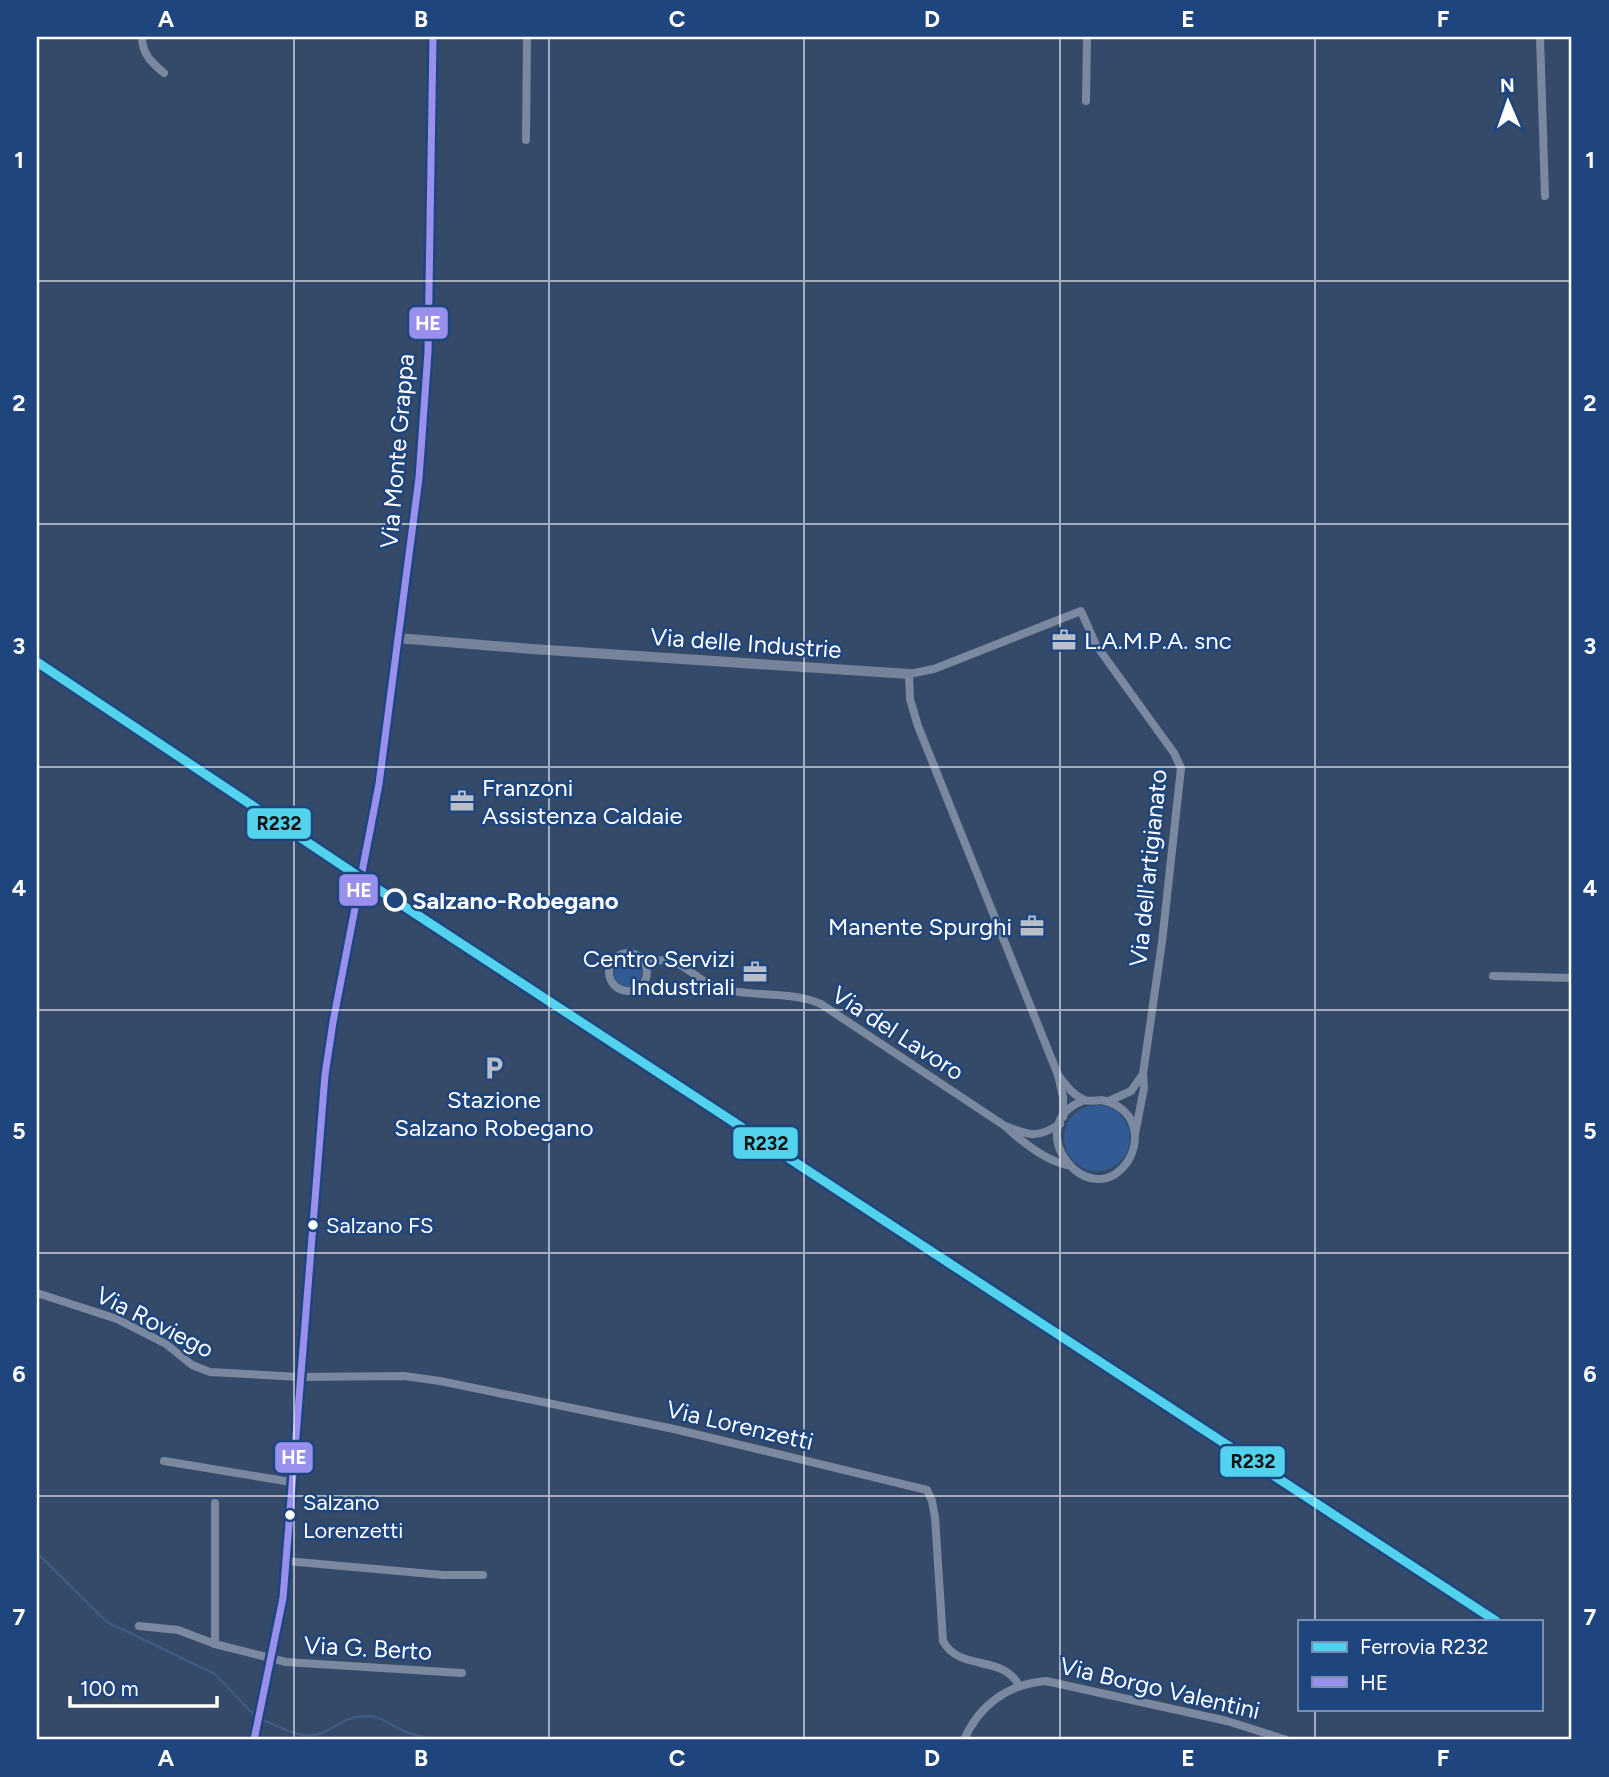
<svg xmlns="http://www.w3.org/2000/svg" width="1609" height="1777" viewBox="0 0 1609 1777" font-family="Figtree,sans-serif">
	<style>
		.green { fill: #325b95 }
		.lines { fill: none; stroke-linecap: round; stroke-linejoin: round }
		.stream { stroke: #3f5a83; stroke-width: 2.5 }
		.secondary-tunnel { stroke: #53647f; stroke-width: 10; stroke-dasharray: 10 5; stroke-linecap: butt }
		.street { stroke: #7a899f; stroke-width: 8 }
		.secondary { stroke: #76849b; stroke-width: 10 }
		.bus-1-casing { stroke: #1f457e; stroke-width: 12 }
		.bus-1 { stroke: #9990ee; stroke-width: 7 }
		.rail-1-casing { stroke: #1f457e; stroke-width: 14 }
		.rail-1 { stroke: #53d2ee; stroke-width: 9 }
		.grid { fill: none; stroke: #fff; stroke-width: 2; stroke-opacity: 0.55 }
		.stop-dot { fill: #1f457e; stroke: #fff; stroke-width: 3.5 }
		.bus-dot { fill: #fff; stroke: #1f457e; stroke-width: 2.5 }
		.labels { text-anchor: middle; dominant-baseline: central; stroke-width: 5; stroke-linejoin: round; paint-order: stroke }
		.bus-label { font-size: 22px; fill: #fff; stroke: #1f457e; text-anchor: start }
		.street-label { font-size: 24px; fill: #fff; stroke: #1f457e }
		.poi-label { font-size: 24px; fill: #fff; stroke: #1f457e; text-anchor: start }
		.stop-label { font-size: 24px; font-weight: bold; fill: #fff; stroke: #1f457e; text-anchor: start }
		.line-badge { stroke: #1f457e; stroke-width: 2.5 }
		.badge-label { font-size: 19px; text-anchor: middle; font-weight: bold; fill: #fff }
		.pale-badge-label { font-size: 19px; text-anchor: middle; font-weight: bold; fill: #111 }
		.neatline { fill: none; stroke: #fff; stroke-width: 2.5 }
		.grid-label { font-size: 23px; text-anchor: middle; font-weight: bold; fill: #fff }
	</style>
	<rect width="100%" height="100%" fill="#354968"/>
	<g class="green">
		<circle cx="628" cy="972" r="14"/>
		<circle cx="1097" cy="1138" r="33"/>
	</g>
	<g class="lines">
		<g class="stream">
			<path d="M 37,1553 L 107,1622 L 215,1674 L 255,1716"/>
			<path d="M 261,1719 C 280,1727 302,1741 322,1733 C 338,1726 348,1715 367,1716 C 382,1716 393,1727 406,1732 C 416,1736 427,1738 438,1740"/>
		</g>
		<path class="secondary-tunnel" d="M 367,846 L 379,784"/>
		<g class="street">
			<path d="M 142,37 C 142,54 152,63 164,73"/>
			<path d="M 1540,37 L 1545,196"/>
			<path d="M 1086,101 L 1087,37"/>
			<path d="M 526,140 L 527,37"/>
			<circle cx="628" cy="972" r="19"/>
			<path d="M 645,964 C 682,950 689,979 719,988 C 751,998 789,990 821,1004 L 1005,1126 C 1021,1141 1045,1160 1067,1165"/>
			<path d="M 1493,976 L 1572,978"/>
			<path d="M 1058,1075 C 1065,1084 1073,1096 1085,1100 C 1089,1102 1096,1100 1101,1100 C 1113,1102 1125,1109 1131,1120 C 1137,1133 1136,1148 1128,1161 C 1089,1218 1017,1124 1085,1100"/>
			<path d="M 1109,1101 L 1131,1091 L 1143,1074"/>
			<path d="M 1063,1117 L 1063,1097 L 1058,1075 L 918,726 L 910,699 L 909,674 L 934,669 L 1081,611 L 1096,645 L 1174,753 L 1181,768 L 1162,942 L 1143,1074 L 1144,1088 L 1135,1134"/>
			<path d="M 1008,1127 C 1031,1136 1038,1138 1060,1124"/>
			<path d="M 37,1293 L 117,1319 L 166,1344 L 192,1365 L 210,1372 L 300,1377 L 404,1376 L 440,1381 L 674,1429 L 927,1490 L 932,1501 L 935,1517 L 943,1641 C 959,1672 1004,1654 1019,1686"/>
			<path d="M 164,1461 L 291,1482"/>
			<path d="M 286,1561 L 443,1575 L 483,1575"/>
			<path d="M 139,1626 L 178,1630 L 215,1644 L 286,1662 L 462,1673"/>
			<path d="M 215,1644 L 215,1503"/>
			<path d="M 964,1740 C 979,1705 1008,1684 1046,1681 L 1227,1721 L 1287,1740"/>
		</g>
		<g class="secondary">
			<path d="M 397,638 L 532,649 L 909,674"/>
			<path d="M 379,784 L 418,482 L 425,406 L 428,352 L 433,37"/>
			<path d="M 254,1740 L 283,1598 L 325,1075 L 333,1022 L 367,846"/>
		</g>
		<g class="bus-1-casing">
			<path id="bus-1" d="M 254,1740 L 283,1598 L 325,1075 L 333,1022 L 379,784 L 419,478 L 428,352 L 433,37"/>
		</g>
		<use href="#bus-1" class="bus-1"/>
		<g class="rail-1-casing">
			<path id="rail-1" d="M 37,662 L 370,884 L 1496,1621"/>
		</g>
		<use href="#rail-1" class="rail-1"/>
	</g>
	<path class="grid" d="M 294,37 L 294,1740M 549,37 L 549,1740M 804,37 L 804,1740M 1060,37 L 1060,1740M 1315,37 L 1315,1621M 37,281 L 1572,281M 37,524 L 1572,524M 37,767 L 1572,767M 37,1010 L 1572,1010M 37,1253 L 1572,1253M 37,1496 L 1572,1496M 1315,1709 L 1315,1740"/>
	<defs>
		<g id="office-bare" transform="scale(1.89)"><path d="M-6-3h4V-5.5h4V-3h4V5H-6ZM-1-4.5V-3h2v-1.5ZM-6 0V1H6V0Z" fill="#b8bfca" stroke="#1f457e" stroke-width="2.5" paint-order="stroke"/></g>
		<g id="parking-bare" transform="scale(1.89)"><path d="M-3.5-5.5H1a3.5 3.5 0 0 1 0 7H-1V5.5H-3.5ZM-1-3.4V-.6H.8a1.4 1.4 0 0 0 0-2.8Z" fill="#b8bfca" stroke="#1f457e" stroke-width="2.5" paint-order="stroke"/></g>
	</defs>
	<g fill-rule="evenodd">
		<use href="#office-bare" x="1064" y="640"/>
		<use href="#office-bare" x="462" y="801"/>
		<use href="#office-bare" x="1032" y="926"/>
		<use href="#office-bare" x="755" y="972"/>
		<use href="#parking-bare" x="494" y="1068"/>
	</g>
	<circle class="stop-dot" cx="395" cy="900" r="10"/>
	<g class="bus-dot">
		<circle cx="313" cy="1225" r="6"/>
		<circle cx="290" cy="1515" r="6"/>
	</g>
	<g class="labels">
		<g class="bus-label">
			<text x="326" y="1225">Salzano FS</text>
			<text x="303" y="1502">Salzano<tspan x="303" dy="28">Lorenzetti</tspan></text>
		</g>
		<g class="street-label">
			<text transform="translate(397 451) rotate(-85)">Via Monte Grappa</text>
			<text transform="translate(746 643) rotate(4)">Via delle Industrie</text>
			<text transform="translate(1148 868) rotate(-84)">Via dell'artigianato</text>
			<text transform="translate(898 1033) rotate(33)">Via del Lavoro</text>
			<text transform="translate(155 1322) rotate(27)">Via Roviego</text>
			<text transform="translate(740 1425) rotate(13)">Via Lorenzetti</text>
			<text transform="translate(368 1648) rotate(3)">Via G. Berto</text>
			<text transform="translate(1160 1688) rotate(13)">Via Borgo Valentini</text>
		</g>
		<g class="poi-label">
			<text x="1084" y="640">L.A.M.P.A. snc</text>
			<text x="482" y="787">Franzoni<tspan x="482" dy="28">Assistenza Caldaie</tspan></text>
			<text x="1012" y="926" text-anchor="end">Manente Spurghi</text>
			<text x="735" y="958" text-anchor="end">Centro Servizi<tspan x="735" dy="28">Industriali</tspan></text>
			<text x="494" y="1099" text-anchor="middle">Stazione<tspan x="494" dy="28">Salzano Robegano</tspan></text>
		</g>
		<g class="stop-label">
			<text x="412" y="900">Salzano-Robegano</text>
		</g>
	</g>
	<g class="line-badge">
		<rect x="408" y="306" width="41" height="34" rx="7" fill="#9990ee"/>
		<rect x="246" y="807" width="66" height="33" rx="7" fill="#53d2ee"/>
		<rect x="338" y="873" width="41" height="34" rx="7" fill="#9990ee"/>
		<rect x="732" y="1126" width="67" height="34" rx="7" fill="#53d2ee"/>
		<rect x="274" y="1441" width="40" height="33" rx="7" fill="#9990ee"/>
		<rect x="1219" y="1445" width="67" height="33" rx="7" fill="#53d2ee"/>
	</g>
	<g class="badge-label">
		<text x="428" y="330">HE</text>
		<text x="359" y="897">HE</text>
		<text x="294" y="1464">HE</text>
	</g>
	<g class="pale-badge-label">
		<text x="279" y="830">R232</text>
		<text x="766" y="1150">R232</text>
		<text x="1253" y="1468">R232</text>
	</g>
	<rect width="1609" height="1777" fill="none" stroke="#1f457e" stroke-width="77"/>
	<rect x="1298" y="1620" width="245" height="91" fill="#1f457e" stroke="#798fb2" stroke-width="2"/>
	<rect x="1312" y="1642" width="35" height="10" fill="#53d2ee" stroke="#798fb2" stroke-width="2"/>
	<text x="1360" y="1654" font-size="21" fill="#ffffff">Ferrovia R232</text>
	<rect x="1312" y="1677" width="35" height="10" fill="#9990ee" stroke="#798fb2" stroke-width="2"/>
	<text x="1360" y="1690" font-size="21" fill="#ffffff">HE</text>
	<g transform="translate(1508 102) rotate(358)" stroke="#1f457e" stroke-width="5" paint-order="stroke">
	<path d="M0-5L12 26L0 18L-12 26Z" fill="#ffffff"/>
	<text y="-10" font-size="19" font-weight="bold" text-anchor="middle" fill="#ffffff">N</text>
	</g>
	<path d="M70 1696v10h147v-10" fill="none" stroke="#ffffff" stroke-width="3.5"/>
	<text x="80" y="1696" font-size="21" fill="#ffffff" stroke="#1f457e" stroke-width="5" paint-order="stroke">100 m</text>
	<rect x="38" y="38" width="1532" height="1700" class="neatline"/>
	<g class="grid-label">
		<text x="166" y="27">A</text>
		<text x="421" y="27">B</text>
		<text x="677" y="27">C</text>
		<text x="932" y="27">D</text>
		<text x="1188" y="27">E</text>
		<text x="1443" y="27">F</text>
		<text x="19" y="168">1</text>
		<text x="1590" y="168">1</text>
		<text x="19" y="411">2</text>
		<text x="1590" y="411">2</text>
		<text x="19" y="654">3</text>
		<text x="1590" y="654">3</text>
		<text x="19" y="896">4</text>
		<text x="1590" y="896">4</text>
		<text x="19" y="1139">5</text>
		<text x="1590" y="1139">5</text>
		<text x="19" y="1382">6</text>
		<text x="1590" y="1382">6</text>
		<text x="19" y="1625">7</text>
		<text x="1590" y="1625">7</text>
		<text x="166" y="1766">A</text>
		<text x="421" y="1766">B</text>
		<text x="677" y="1766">C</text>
		<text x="932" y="1766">D</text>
		<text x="1188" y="1766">E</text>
		<text x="1443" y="1766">F</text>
	</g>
</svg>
